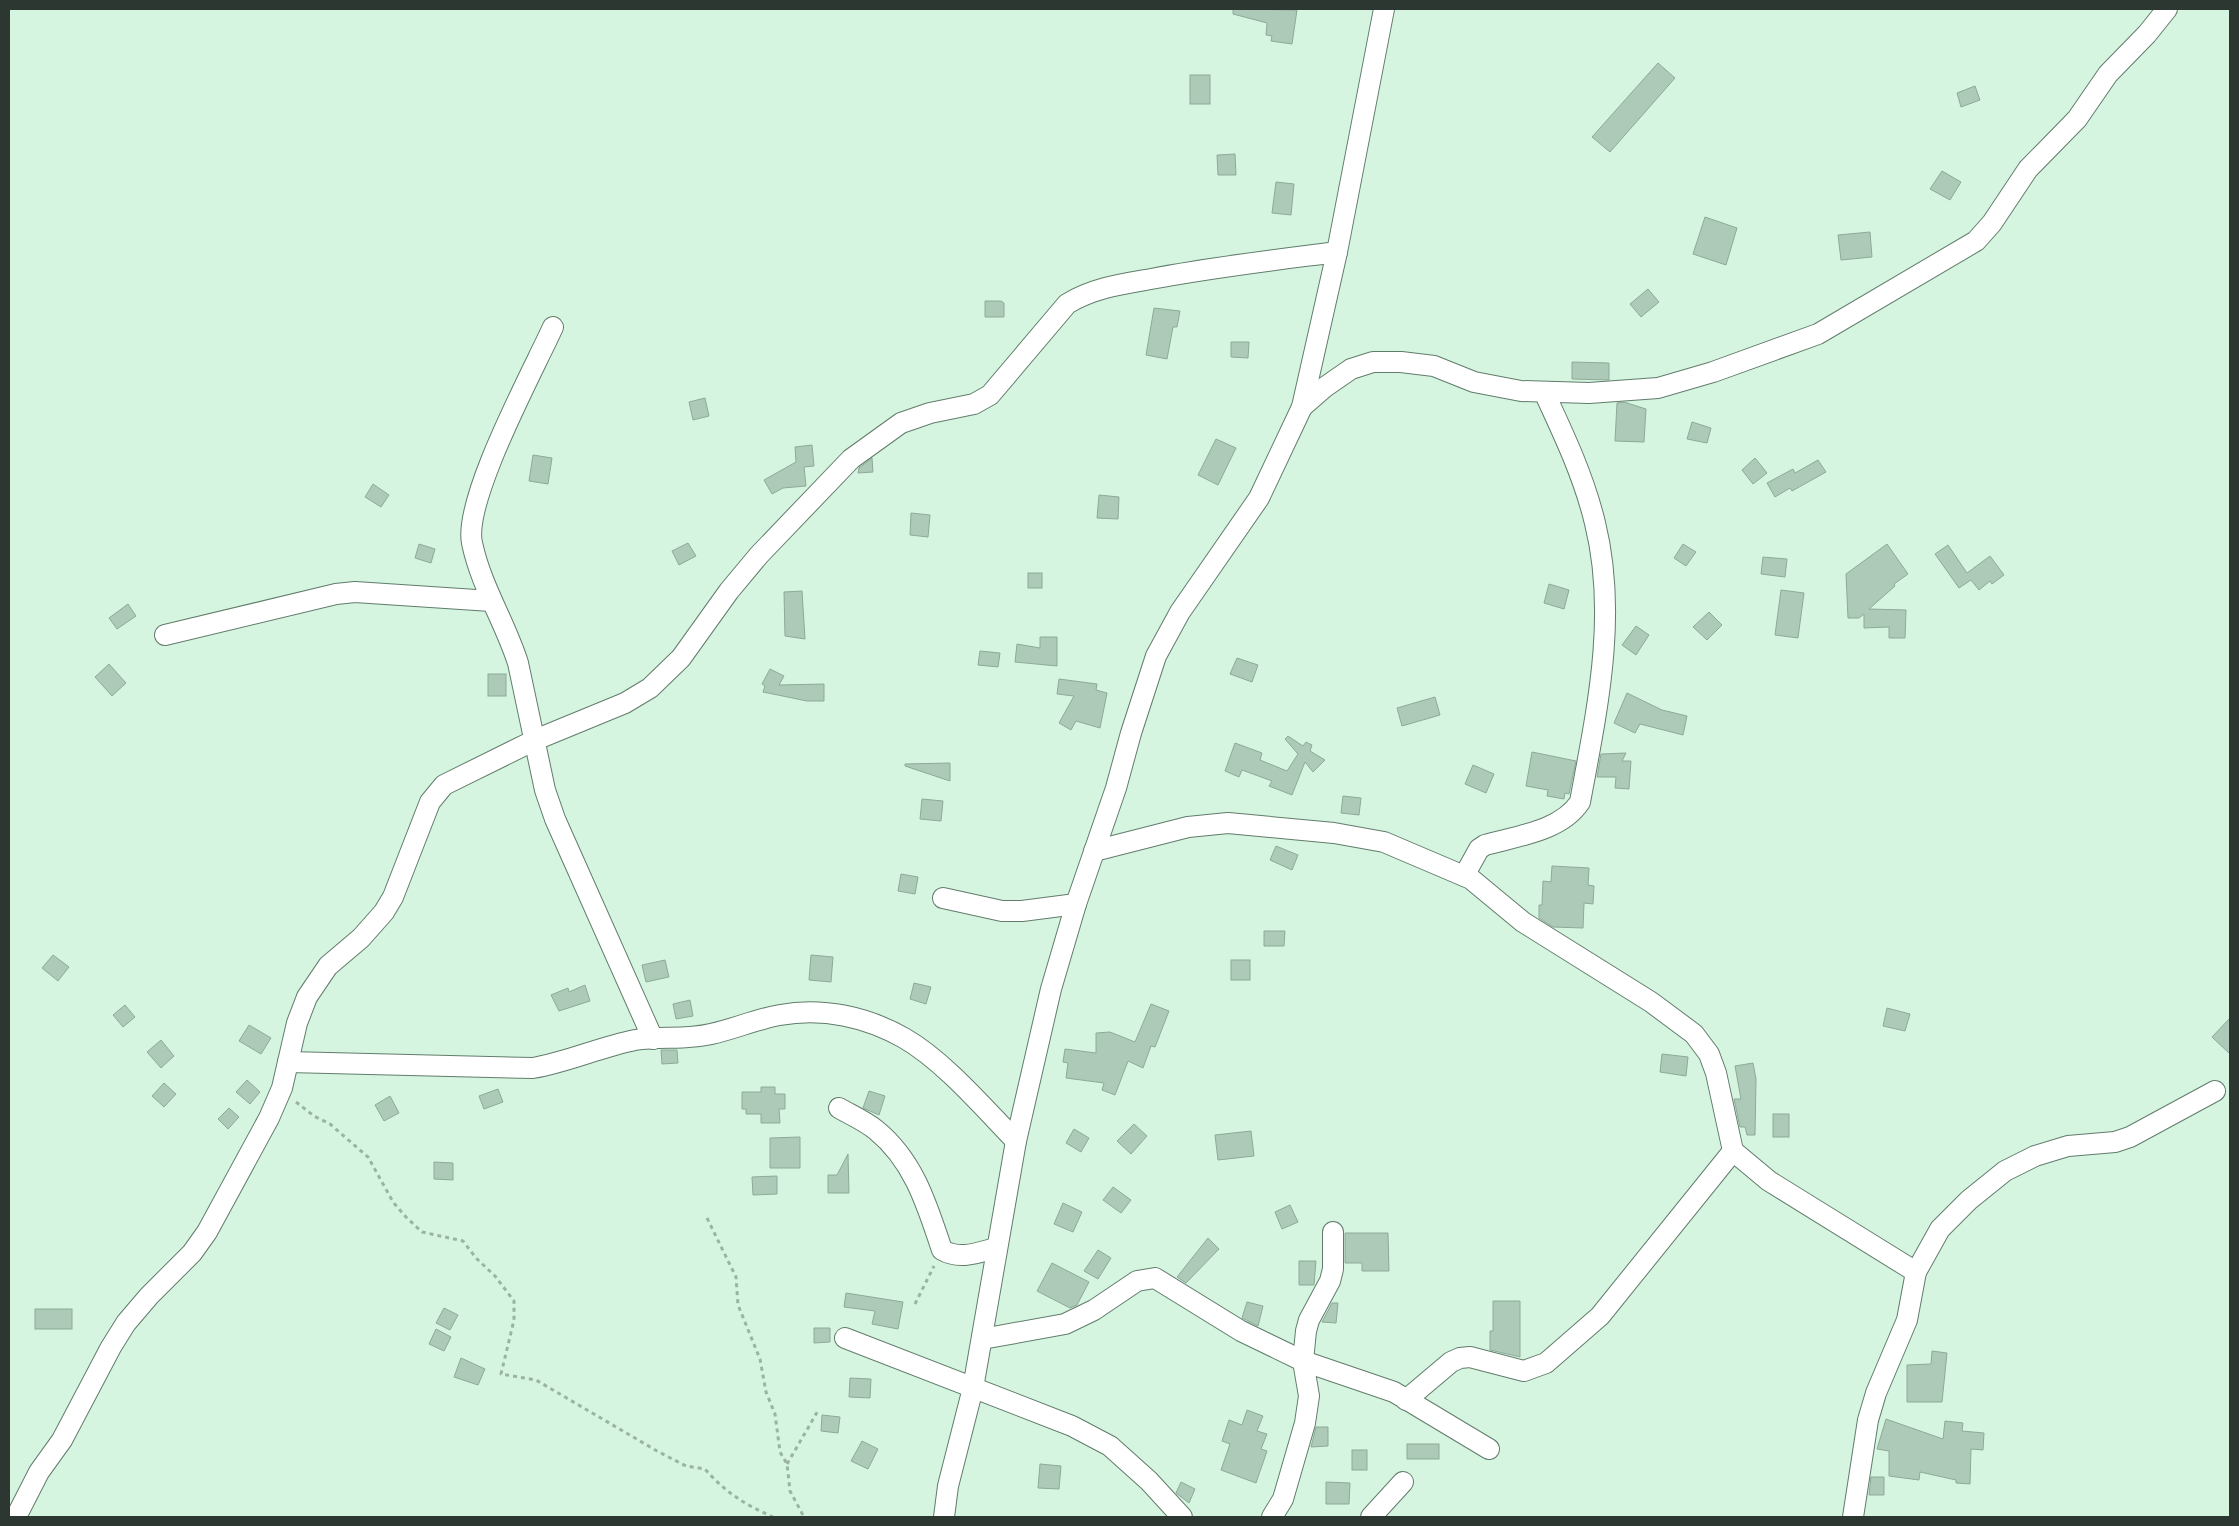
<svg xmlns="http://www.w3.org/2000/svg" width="2239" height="1526" viewBox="0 0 2239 1526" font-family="'DM Sans',sans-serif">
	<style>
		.building { fill: #accab7; stroke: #8daa98 }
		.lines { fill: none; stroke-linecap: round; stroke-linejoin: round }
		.street-casing { stroke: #617c6b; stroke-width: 22 }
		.path { stroke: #9ab3a3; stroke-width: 3; stroke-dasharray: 4 4; stroke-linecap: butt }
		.street { stroke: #fff; stroke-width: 20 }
	</style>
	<rect width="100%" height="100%" fill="#d6f5e1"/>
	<g class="building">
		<path d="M 1233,9 L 1297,10 L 1292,44 L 1271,41 L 1272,36 L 1266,35 L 1267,23 L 1233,14 Z"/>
		<path d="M 1658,63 L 1675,78 L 1610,152 L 1592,137 Z"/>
		<rect x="1190" y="75" width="20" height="29"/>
		<path d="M 1975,86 L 1980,100 L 1961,107 L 1957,93 Z"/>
		<path d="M 1235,154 L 1236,175 L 1218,175 L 1217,155 Z"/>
		<path d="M 1942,171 L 1961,182 L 1950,200 L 1930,189 Z"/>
		<path d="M 1276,182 L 1294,184 L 1291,215 L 1272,213 Z"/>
		<path d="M 1705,217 L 1737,228 L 1726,265 L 1693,254 Z"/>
		<path d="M 1870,232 L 1872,257 L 1841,260 L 1838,235 Z"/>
		<path d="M 1648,289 L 1659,302 L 1641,317 L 1630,304 Z"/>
		<path d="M 985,301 L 1001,301 L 1004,303 L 1004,317 L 985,317 Z"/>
		<path d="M 1154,308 L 1180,311 L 1177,327 L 1173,327 L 1167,359 L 1146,355 Z"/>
		<path d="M 1231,342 L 1249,342 L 1248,358 L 1231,357 Z"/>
		<path d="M 1572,362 L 1609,363 L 1609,380 L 1572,379 Z"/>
		<path d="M 705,398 L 709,416 L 693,420 L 689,402 Z"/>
		<path d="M 1624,402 L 1646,409 L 1644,442 L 1615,441 L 1617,403 Z"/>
		<path d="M 1692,422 L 1711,428 L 1707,443 L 1687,439 Z"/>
		<path d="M 1216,439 L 1236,448 L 1218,485 L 1198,475 Z"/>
		<path d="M 812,445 L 814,466 L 804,467 L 806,486 L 783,488 L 772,494 L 764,480 L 796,462 L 795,447 Z"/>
		<path d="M 533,455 L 552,458 L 548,484 L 529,481 Z"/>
		<path d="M 872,458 L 873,472 L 858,473 L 859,468 Z"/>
		<path d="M 1755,458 L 1767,473 L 1753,484 L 1742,470 Z"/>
		<path d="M 1818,460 L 1826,472 L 1792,491 L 1790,488 L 1775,497 L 1767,483 L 1793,469 L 1795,473 Z"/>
		<path d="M 373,484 L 389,495 L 381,507 L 365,497 Z"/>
		<path d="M 1099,495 L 1119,497 L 1118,519 L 1097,518 Z"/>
		<path d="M 911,513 L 930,515 L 928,537 L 910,535 Z"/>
		<path d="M 688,543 L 696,556 L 679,565 L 672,551 Z"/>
		<path d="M 419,544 L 435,549 L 431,563 L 415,558 Z"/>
		<path d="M 1683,544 L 1696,552 L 1686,566 L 1674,558 Z"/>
		<path d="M 1887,544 L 1908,574 L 1894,584 L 1895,586 L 1869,609 L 1906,610 L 1905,638 L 1889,638 L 1889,627 L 1864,628 L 1864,614 L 1859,618 L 1848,618 L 1846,574 Z"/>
		<path d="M 1948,545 L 1967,573 L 1990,556 L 2004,575 L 1992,584 L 1990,581 L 1979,590 L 1971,580 L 1959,588 L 1935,554 Z"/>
		<path d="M 1763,557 L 1787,559 L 1785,577 L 1761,574 Z"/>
		<rect x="1028" y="573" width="14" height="15"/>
		<path d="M 1549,584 L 1569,590 L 1564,609 L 1544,603 Z"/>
		<path d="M 1781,590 L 1804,593 L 1798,638 L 1775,635 Z"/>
		<path d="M 802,591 L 805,639 L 785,636 L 784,592 Z"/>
		<path d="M 128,604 L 136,616 L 117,629 L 109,618 Z"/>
		<path d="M 1709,612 L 1722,625 L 1707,640 L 1693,627 Z"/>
		<path d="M 1636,626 L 1649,635 L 1636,655 L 1622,645 Z"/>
		<path d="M 1040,637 L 1057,637 L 1057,666 L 1015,662 L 1017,644 L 1040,648 Z"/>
		<path d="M 980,651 L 1000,653 L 998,667 L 978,665 Z"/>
		<path d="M 1237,658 L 1258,665 L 1252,682 L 1230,674 Z"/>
		<path d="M 109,664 L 126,683 L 112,696 L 95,677 Z"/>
		<path d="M 770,669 L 784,676 L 779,685 L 824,684 L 824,701 L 807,701 L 763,692 L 765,686 L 762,684 Z"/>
		<rect x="488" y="674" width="18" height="22"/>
		<path d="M 1059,679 L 1097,684 L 1096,690 L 1107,693 L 1100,728 L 1076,721 L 1071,730 L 1059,723 L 1074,696 L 1057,694 Z"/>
		<path d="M 1627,693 L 1662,710 L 1687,716 L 1683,735 L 1640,724 L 1635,733 L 1614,723 Z"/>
		<path d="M 1435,697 L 1440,715 L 1402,726 L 1397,708 Z"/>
		<path d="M 1288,736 L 1303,746 L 1306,742 L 1312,745 L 1310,751 L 1325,760 L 1313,772 L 1305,762 L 1292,795 L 1269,786 L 1272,781 L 1242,770 L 1239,777 L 1225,771 L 1235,743 L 1262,753 L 1260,760 L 1287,771 L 1298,754 L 1285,739 Z"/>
		<path d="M 1532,752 L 1576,761 L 1569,794 L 1565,793 L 1564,799 L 1547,796 L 1548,790 L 1526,786 Z"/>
		<path d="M 1626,753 L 1622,761 L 1631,761 L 1629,789 L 1615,788 L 1616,777 L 1597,777 L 1601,754 Z"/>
		<path d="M 950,763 L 950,781 L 905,766 L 905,764 Z"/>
		<path d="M 1473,765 L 1494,774 L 1486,793 L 1465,784 Z"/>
		<path d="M 1343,796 L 1361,798 L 1359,815 L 1341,813 Z"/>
		<path d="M 922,799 L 943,801 L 941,821 L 920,819 Z"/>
		<path d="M 1276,846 L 1298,855 L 1292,870 L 1270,860 Z"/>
		<path d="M 1552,866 L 1589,868 L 1588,885 L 1594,886 L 1593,904 L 1584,903 L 1583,928 L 1553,927 L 1539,918 L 1539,905 L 1542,905 L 1543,881 L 1551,882 Z"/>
		<path d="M 901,874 L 918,877 L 915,894 L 898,891 Z"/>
		<path d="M 1264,931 L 1285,931 L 1284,946 L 1264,946 Z"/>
		<path d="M 53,955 L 69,967 L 58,981 L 42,968 Z"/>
		<path d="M 811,955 L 833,957 L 831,982 L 809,980 Z"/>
		<path d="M 665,960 L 669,977 L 646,982 L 642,965 Z"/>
		<rect x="1231" y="960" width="19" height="20"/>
		<path d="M 914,983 L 931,987 L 926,1004 L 910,999 Z"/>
		<path d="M 585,985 L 590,1001 L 559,1011 L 551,995 L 568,988 L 569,992 Z"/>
		<path d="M 690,1000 L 693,1016 L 676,1019 L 673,1004 Z"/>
		<path d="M 1151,1004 L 1169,1011 L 1155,1047 L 1151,1046 L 1143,1068 L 1128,1061 L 1115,1095 L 1102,1090 L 1104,1083 L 1066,1078 L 1068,1063 L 1063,1062 L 1065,1049 L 1096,1053 L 1096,1033 L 1110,1032 L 1135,1042 Z"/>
		<path d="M 125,1005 L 135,1017 L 123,1027 L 113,1015 Z"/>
		<path d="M 1887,1008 L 1910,1014 L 1905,1031 L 1883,1026 Z"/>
		<path d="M 2230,1018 L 2230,1054 L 2212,1037 Z"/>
		<path d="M 249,1025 L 271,1038 L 261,1054 L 239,1041 Z"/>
		<path d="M 161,1040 L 174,1056 L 161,1068 L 147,1052 Z"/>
		<path d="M 661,1050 L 677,1050 L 678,1063 L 662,1064 Z"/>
		<path d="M 1662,1054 L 1688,1057 L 1686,1076 L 1660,1072 Z"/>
		<path d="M 1753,1063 L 1756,1079 L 1755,1135 L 1747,1135 L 1745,1127 L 1740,1127 L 1734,1099 L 1741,1099 L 1735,1066 Z"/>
		<path d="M 247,1080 L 260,1092 L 250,1104 L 236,1092 Z"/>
		<path d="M 164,1083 L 176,1094 L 164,1107 L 152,1096 Z"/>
		<path d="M 761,1087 L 775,1087 L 775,1094 L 785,1094 L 785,1109 L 779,1109 L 780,1123 L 761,1123 L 761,1114 L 746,1114 L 746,1109 L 742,1109 L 742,1092 L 761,1092 Z"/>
		<path d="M 498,1089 L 503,1102 L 484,1109 L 479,1096 Z"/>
		<path d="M 869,1091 L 885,1096 L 879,1115 L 863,1108 Z"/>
		<path d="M 390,1096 L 399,1113 L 384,1121 L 375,1105 Z"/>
		<path d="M 229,1108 L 239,1117 L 228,1129 L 218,1119 Z"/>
		<rect x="1773" y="1114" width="16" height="23"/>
		<path d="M 1134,1124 L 1147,1136 L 1131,1154 L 1117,1141 Z"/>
		<path d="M 1074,1129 L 1089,1138 L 1081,1152 L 1066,1143 Z"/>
		<path d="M 1251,1131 L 1254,1156 L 1218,1160 L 1215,1135 Z"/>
		<path d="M 800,1137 L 800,1168 L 770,1168 L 770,1138 Z"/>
		<path d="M 848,1154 L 849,1193 L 828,1193 L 828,1175 L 837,1175 Z"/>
		<path d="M 434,1162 L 453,1163 L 453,1180 L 434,1179 Z"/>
		<path d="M 777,1176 L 777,1194 L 753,1195 L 752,1177 Z"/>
		<path d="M 1113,1187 L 1131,1200 L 1121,1213 L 1103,1200 Z"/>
		<path d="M 1063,1203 L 1082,1212 L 1073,1232 L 1054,1224 Z"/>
		<path d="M 1290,1205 L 1298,1222 L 1282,1229 L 1275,1212 Z"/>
		<path d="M 1345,1233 L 1388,1233 L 1389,1271 L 1362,1271 L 1362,1263 L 1345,1263 Z"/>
		<path d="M 1208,1238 L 1219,1249 L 1186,1283 L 1177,1277 Z"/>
		<path d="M 1098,1250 L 1111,1258 L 1098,1279 L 1084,1271 Z"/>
		<path d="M 1299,1261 L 1316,1261 L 1314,1285 L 1299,1285 Z"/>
		<path d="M 1052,1263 L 1089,1282 L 1077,1305 L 1070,1308 L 1037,1291 Z"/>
		<path d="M 846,1293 L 903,1302 L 898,1329 L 872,1324 L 875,1311 L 844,1307 Z"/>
		<path d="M 1493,1301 L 1520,1301 L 1520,1357 L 1490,1350 L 1490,1331 L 1493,1331 Z"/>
		<path d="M 1247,1302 L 1263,1306 L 1258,1326 L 1242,1318 Z"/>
		<path d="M 1332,1303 L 1338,1303 L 1336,1323 L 1322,1322 Z"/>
		<path d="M 444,1308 L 458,1315 L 450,1330 L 436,1323 Z"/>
		<rect x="35" y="1309" width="37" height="20"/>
		<path d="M 814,1328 L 830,1328 L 830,1342 L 814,1343 Z"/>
		<path d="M 436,1329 L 451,1337 L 444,1351 L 429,1344 Z"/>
		<path d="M 1932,1351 L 1947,1353 L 1942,1402 L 1907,1402 L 1907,1365 L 1931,1364 Z"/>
		<path d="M 461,1358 L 485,1369 L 478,1385 L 454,1377 Z"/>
		<path d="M 850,1378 L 871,1379 L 870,1398 L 849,1397 Z"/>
		<path d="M 1247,1410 L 1263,1416 L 1257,1431 L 1267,1434 L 1261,1449 L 1267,1451 L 1256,1483 L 1221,1470 L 1230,1444 L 1222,1441 L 1229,1420 L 1242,1425 Z"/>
		<path d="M 822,1415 L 840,1417 L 838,1433 L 821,1431 Z"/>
		<path d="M 1886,1419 L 1943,1439 L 1945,1421 L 1963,1423 L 1962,1431 L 1984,1433 L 1983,1450 L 1971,1449 L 1970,1484 L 1956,1483 L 1956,1480 L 1920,1472 L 1919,1480 L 1889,1476 L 1889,1451 L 1877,1449 Z"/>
		<path d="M 1316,1427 L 1328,1427 L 1328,1446 L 1311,1447 Z"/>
		<path d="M 862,1441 L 878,1449 L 868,1469 L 851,1461 Z"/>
		<rect x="1407" y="1444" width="32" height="15"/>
		<rect x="1352" y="1450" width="15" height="20"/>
		<path d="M 1040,1464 L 1061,1466 L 1059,1489 L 1038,1488 Z"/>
		<path d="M 1871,1477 L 1884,1477 L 1884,1495 L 1869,1495 Z"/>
		<path d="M 1181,1482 L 1195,1489 L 1189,1503 L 1176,1493 Z"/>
		<path d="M 1326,1482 L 1350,1483 L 1349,1504 L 1326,1504 Z"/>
	</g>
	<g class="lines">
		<g class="street-casing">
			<g id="street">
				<path d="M 553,327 C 533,371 463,500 472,543 C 481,586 505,622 518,663 L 545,790 L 555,819 L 653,1039"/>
				<path d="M 1302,407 L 1325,387 L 1351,369 L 1373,362 L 1401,362 L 1434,366 L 1474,382 L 1521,391 L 1589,393 L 1658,388 L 1713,372 L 1818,334 L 1976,241 L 1992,223 L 2028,169 L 2077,119 L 2108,74 L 2147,34 L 2167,9"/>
				<path d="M 165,635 L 336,594 L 355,592 L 491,601"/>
				<path d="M 1094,851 L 1188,827 L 1228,823 L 1334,833 L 1384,842 L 1471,879 L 1523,922 L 1651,1002 L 1694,1034 L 1709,1054 L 1716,1073 L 1733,1151 L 1769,1181 L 1916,1272"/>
				<path d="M 1464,876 L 1479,849 L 1485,845 C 1517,836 1561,831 1580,802 C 1597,710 1618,616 1595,523 C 1584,477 1564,435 1544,392"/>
				<path d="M 943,898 L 1002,911 L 1022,911 L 1076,904"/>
				<path d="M 288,1062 L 533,1068 C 568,1062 600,1047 635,1040 C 660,1036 686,1040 711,1034 C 734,1029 757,1019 780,1015 C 823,1007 867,1017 904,1038 C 944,1061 984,1108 1016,1141"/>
				<path d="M 839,1108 C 851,1115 865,1121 876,1130 C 914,1161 927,1205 942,1250 C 960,1260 977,1253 996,1248"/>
				<path d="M 845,1338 L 1072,1426 L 1110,1446 L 1149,1481 L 1182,1517"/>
				<path d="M 982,1339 L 1065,1324 L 1094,1310 L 1137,1281 L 1155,1278 L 1241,1331 L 1303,1361 L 1394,1392 L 1489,1449"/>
				<path d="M 1406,1400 L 1451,1362 L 1460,1358 L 1470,1357 L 1524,1371 L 1546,1363 L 1600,1316 L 1733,1151"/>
				<path d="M 16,1517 L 39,1472 L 62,1440 L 111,1347 L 126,1323 L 149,1296 L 192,1253 L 207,1232 L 269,1118 L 282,1088 L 297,1023 L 307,997 L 328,966 L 361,938 L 384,912 L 393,897 L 430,802 L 444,785 L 535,740 L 625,703 L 650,688 L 681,658 L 729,591 L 759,555 L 851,459 L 901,423 L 930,413 L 974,404 L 990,395 L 1067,304 C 1093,288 1122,284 1151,279 C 1213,267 1275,260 1337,252"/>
				<path d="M 944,1517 L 948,1486 L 973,1388 L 1016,1141 L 1051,989 L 1076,904 L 1116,788 L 1131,733 L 1156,656 L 1180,612 L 1259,498 L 1302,407 L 1337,252 L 1384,9"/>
				<path d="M 1272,1517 L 1283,1499 L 1305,1423 L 1309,1396 L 1303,1361 L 1306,1331 L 1309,1320 L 1330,1281 L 1333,1269 L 1333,1232"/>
				<path d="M 1371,1517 L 1403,1482"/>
				<path d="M 1853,1517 L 1868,1420 L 1876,1393 L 1907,1320 L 1916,1272 L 1940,1229 L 1969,1200 L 2005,1171 L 2035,1156 L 2068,1146 L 2115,1142 L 2130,1137 L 2215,1091"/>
			</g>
		</g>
		<g class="path">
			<path d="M 296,1102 L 314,1116 L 330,1124 L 368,1157 L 393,1202 L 406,1217 L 422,1232 L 463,1241 L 476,1258 L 495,1276 L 514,1301 L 514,1320 L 501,1374 L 536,1380 L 657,1451 L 686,1466 L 705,1469 C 726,1493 744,1504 773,1517"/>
			<path d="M 707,1218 L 736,1277 L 738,1305 L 760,1359 L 766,1392 L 775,1414 L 780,1452 L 787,1464 L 790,1491 L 804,1517"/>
			<path d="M 915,1304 L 934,1266"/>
			<path d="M 787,1464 L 819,1409"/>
		</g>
		<use href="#street" class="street"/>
	</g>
	<rect width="2239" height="1526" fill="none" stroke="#2b3730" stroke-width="20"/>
</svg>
